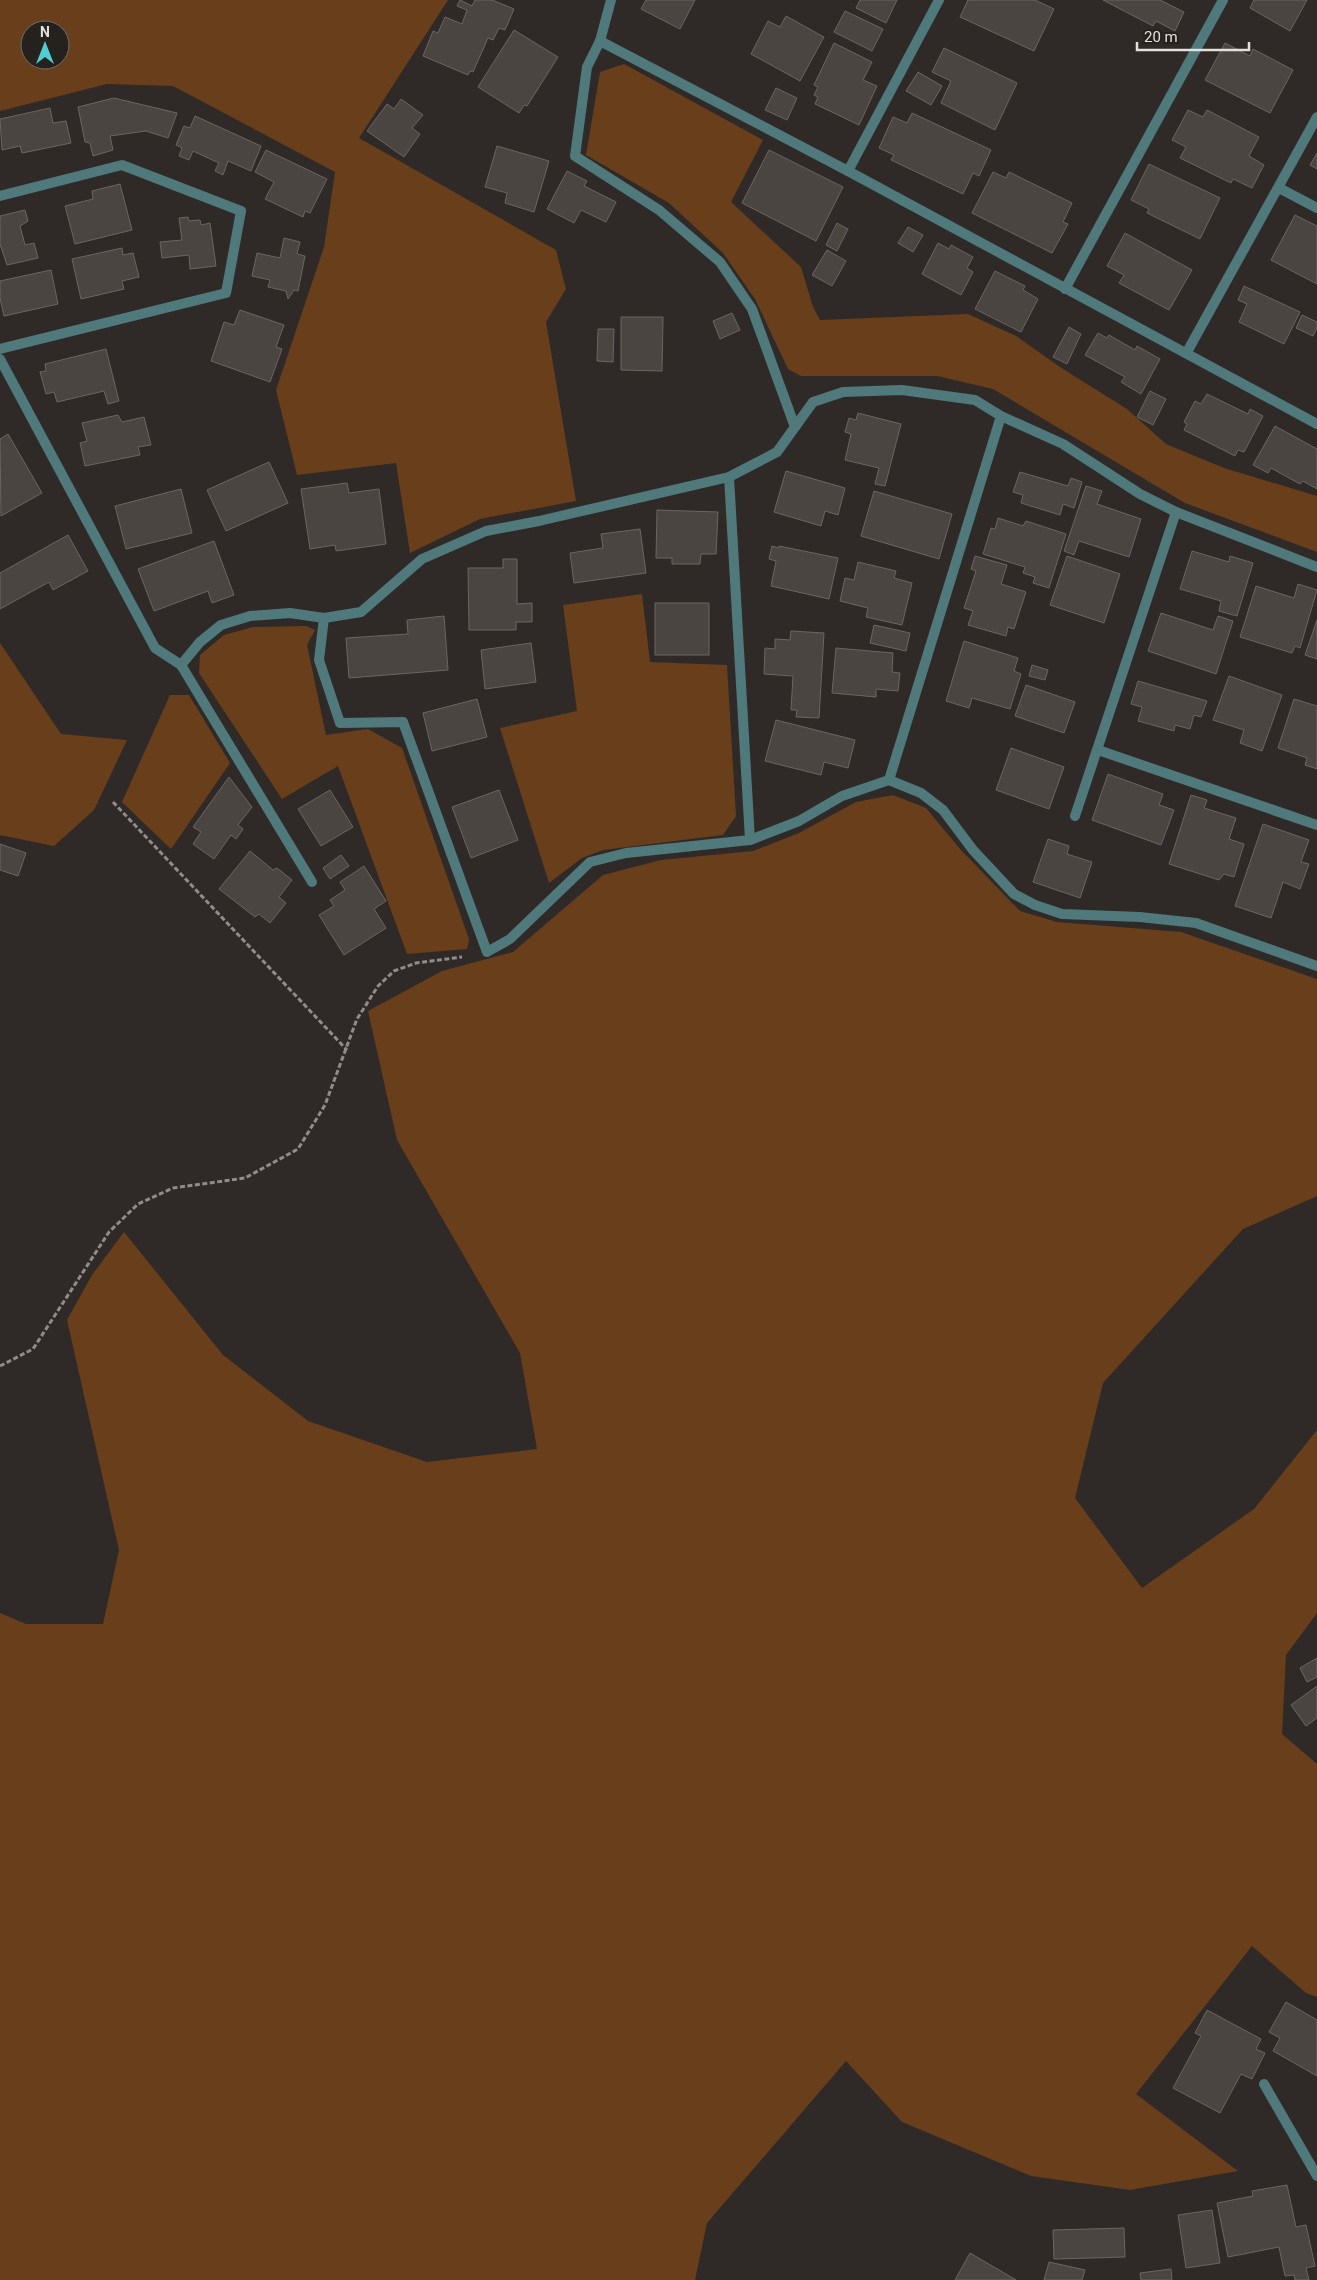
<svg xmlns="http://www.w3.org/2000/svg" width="1317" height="2280" viewBox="0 0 1317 2280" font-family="Roboto,sans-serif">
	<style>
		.green { fill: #693e1b; fill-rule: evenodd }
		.building { fill: #4a4541; stroke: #6c6662 }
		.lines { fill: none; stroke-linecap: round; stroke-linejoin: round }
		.path { stroke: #918c8a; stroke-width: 3; stroke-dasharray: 5 2.5; stroke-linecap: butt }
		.street { stroke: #4f797b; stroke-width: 10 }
	</style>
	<rect width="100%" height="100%" fill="#2f2a27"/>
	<g class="green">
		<path d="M 0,0 L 448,0 L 359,138 L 556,250 L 566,289 L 546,322 L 576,501 L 480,519 L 410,553 L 396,463 L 297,475 L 276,390 L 324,247 L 335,172 L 173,86 L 107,84 L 0,111 ZM 30,30 L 60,30 L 60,60 L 30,60 Z"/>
		<path d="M 624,64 L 763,140 L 731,202 L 801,267 L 813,307 L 820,320 L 968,314 L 1016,336 L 1063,369 L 1127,409 L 1166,444 L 1224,468 L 1317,496 L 1317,552 L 1185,503 L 993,389 L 937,376 L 801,376 L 788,369 L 755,299 L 723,253 L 669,203 L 586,155 L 600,72 Z"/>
		<path d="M 642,594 L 650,662 L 727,665 L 736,816 L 723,835 L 603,850 L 582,858 L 549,883 L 500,728 L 577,711 L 563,605 Z"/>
		<path d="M 306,626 L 315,630 L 307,645 L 326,735 L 368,729 L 402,748 L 469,939 L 467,949 L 407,954 L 338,766 L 282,799 L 199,673 L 200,655 L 224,635 L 253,627 Z"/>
		<path d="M 0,643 L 61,734 L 127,740 L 94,810 L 54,846 L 0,835 Z"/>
		<path d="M 170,695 L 189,695 L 230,763 L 171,849 L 122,802 Z"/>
		<path d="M 893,795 L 926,808 L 960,849 L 1020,911 L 1057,922 L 1181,932 L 1317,979 L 1317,1196 L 1243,1229 L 1103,1383 L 1075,1498 L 1142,1588 L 1254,1509 L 1317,1430 L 1317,1613 L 1286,1655 L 1282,1734 L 1317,1764 L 1317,1997 L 1306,1993 L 1252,1946 L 1136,2094 L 1238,2171 L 1130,2190 L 1031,2176 L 902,2122 L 846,2061 L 707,2223 L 695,2280 L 0,2280 L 0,1613 L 26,1624 L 103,1624 L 119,1550 L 67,1320 L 92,1275 L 124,1232 L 223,1355 L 308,1421 L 427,1462 L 537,1449 L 520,1353 L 397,1140 L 368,1011 L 442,971 L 513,952 L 603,875 L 661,860 L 753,851 L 799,833 L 856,802 Z"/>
	</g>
	<g class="building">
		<path d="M 460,0 L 472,6 L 475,0 L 492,0 L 514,9 L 505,30 L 499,28 L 493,40 L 488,38 L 473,72 L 470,71 L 468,75 L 423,56 L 433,31 L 438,33 L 445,17 L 462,24 L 467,10 L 457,6 Z"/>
		<path d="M 646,0 L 695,0 L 680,29 L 641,9 Z"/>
		<path d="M 860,0 L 897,0 L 886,23 L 856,8 Z"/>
		<path d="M 968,0 L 1035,0 L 1054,9 L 1034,51 L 960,17 Z"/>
		<path d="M 1103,0 L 1160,0 L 1184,12 L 1175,31 L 1156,21 L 1153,26 Z"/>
		<path d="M 1254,0 L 1307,0 L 1290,31 L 1250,8 Z"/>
		<path d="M 845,11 L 883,29 L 872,51 L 834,32 Z"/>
		<path d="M 786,16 L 824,37 L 800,81 L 751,54 L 768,21 L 780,27 Z"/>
		<path d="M 514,30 L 558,57 L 527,106 L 524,105 L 519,113 L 478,87 Z"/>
		<path d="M 834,43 L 872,62 L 863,80 L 877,86 L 859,125 L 815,104 L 818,97 L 814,95 L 818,87 L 814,85 Z"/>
		<path d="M 1225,43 L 1250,56 L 1253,49 L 1293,70 L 1270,113 L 1205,80 Z"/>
		<path d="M 944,48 L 1017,83 L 995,130 L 941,103 L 951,81 L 932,72 Z"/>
		<path d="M 918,72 L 942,86 L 931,105 L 906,91 Z"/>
		<path d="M 776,88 L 797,98 L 787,120 L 765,110 Z"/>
		<path d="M 114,98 L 177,113 L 168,138 L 146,131 L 110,136 L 113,150 L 93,156 L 90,143 L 85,142 L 78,107 Z"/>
		<path d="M 401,99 L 423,115 L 412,128 L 420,134 L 404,157 L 367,131 L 387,104 L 394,109 Z"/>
		<path d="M 50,108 L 53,123 L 66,121 L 71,143 L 22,153 L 20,146 L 2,150 L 0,119 Z"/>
		<path d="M 1188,110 L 1203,117 L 1207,110 L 1259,137 L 1249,156 L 1264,165 L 1252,188 L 1233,179 L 1231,183 L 1180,158 L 1186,147 L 1172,140 Z"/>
		<path d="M 912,113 L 991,150 L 979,176 L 973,173 L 963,194 L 891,160 L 894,155 L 879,148 L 893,117 L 907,123 Z"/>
		<path d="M 195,116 L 261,146 L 251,171 L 228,161 L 223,175 L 215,171 L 219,163 L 193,151 L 189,160 L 179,156 L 182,148 L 176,145 L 184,126 L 190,128 Z"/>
		<path d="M 497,146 L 549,161 L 534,212 L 505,203 L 507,193 L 485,187 Z"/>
		<path d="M 266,150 L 327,179 L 310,213 L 305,211 L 303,217 L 265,199 L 274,182 L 255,172 Z"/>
		<path d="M 769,150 L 843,187 L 816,241 L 742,203 Z"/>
		<path d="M 1317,153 L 1317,169 L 1310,165 Z"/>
		<path d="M 1149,164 L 1220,198 L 1200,239 L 1147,213 L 1149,209 L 1131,200 Z"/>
		<path d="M 567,171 L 587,181 L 584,186 L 616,202 L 606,222 L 581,210 L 574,223 L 547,209 Z"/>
		<path d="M 993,172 L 1006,178 L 1009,172 L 1072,203 L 1063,222 L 1068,224 L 1052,253 L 972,213 Z"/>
		<path d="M 120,184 L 132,230 L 75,244 L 65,206 L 93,199 L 92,191 Z"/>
		<path d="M 25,210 L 28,221 L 20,226 L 25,245 L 34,243 L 38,258 L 7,265 L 0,244 L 0,216 Z"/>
		<path d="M 1295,215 L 1317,226 L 1317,284 L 1271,260 Z"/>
		<path d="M 188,217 L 189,221 L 200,220 L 201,225 L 210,223 L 216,266 L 190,269 L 189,255 L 162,258 L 160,242 L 182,240 L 179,218 Z"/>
		<path d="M 837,223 L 848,229 L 837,251 L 826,245 Z"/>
		<path d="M 908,227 L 923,235 L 913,252 L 898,243 Z"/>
		<path d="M 1125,233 L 1192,270 L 1169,310 L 1119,283 L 1124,275 L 1107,266 Z"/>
		<path d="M 284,238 L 300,242 L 297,254 L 305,256 L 298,291 L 294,290 L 288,299 L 286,291 L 268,287 L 270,280 L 252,276 L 257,253 L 280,258 Z"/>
		<path d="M 938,243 L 949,249 L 951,245 L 973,257 L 967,268 L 973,272 L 961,295 L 922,274 Z"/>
		<path d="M 122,248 L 123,255 L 133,253 L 139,277 L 122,281 L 124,289 L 81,299 L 72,259 Z"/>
		<path d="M 827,250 L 846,261 L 832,286 L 812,275 Z"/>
		<path d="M 51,270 L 58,304 L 4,316 L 0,298 L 0,281 Z"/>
		<path d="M 995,271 L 1025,286 L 1023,290 L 1038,299 L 1021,332 L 975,309 Z"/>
		<path d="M 1244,286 L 1300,312 L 1284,344 L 1239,322 L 1247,304 L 1238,300 Z"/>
		<path d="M 240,310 L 284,325 L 276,347 L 282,349 L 270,382 L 211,361 L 224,322 L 234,325 Z"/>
		<path d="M 732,313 L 740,330 L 720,339 L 713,321 Z"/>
		<path d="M 1302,315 L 1317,322 L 1317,328 L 1313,336 L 1296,328 Z"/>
		<path d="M 621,317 L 663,317 L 662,371 L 621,370 Z"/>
		<path d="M 1069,327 L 1081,334 L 1067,364 L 1053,357 Z"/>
		<path d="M 598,329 L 614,329 L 613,362 L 597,361 Z"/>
		<path d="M 1098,333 L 1107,338 L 1109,335 L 1135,350 L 1137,346 L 1160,359 L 1141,394 L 1121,382 L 1125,377 L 1085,355 Z"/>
		<path d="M 106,349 L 119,401 L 108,404 L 104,391 L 57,402 L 54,392 L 46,394 L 40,372 L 46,371 L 45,364 Z"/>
		<path d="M 1150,391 L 1166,399 L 1153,425 L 1137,417 Z"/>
		<path d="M 1207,394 L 1248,414 L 1250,409 L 1263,416 L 1244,452 L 1238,450 L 1235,456 L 1184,430 L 1187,424 L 1184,422 L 1195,401 L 1201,404 Z"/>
		<path d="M 858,413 L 901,424 L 885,486 L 875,484 L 879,468 L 845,460 L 851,434 L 845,432 L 849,418 L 856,420 Z"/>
		<path d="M 118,415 L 122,422 L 144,417 L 151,445 L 138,447 L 140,455 L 85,466 L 80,443 L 87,441 L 82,423 Z"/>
		<path d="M 1275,426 L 1317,449 L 1317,489 L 1303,481 L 1300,484 L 1271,468 L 1268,473 L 1253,465 Z"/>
		<path d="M 8,434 L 42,493 L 1,516 L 0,439 Z"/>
		<path d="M 269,462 L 288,503 L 226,531 L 207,490 Z"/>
		<path d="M 786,471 L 845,488 L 838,515 L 825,511 L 821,526 L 774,512 Z"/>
		<path d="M 1020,472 L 1068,486 L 1071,478 L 1082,482 L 1074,508 L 1063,504 L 1060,515 L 1021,503 L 1023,495 L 1013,492 Z"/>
		<path d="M 347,483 L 349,493 L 379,489 L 386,544 L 336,551 L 335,545 L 310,549 L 301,489 Z"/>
		<path d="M 1086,486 L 1102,491 L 1097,504 L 1141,519 L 1129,557 L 1079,541 L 1074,555 L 1064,551 Z"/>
		<path d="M 181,489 L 192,533 L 126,549 L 115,506 Z"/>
		<path d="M 874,491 L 952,514 L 939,559 L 861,536 Z"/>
		<path d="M 657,510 L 718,512 L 716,554 L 701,554 L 700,564 L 672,564 L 672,558 L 656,558 Z"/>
		<path d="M 998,518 L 1023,526 L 1026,521 L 1066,534 L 1049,588 L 1033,583 L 1035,577 L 1023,573 L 1025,567 L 983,554 L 991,528 L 995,529 Z"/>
		<path d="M 640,529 L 646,573 L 574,583 L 570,553 L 603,548 L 601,534 Z"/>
		<path d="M 68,535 L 88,571 L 53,590 L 49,582 L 0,609 L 0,573 Z"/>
		<path d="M 214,541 L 234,595 L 212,603 L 208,591 L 154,611 L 138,569 Z"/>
		<path d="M 772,546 L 779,548 L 779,546 L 838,558 L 829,599 L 771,586 L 776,561 L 769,559 Z"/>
		<path d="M 1192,551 L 1229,562 L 1230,556 L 1253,563 L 1237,616 L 1219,611 L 1221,601 L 1180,589 Z"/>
		<path d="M 975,556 L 1007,565 L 1001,584 L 1026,592 L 1014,629 L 1008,627 L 1006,636 L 968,625 L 973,611 L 964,608 L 976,571 L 971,569 Z"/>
		<path d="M 1067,556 L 1120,574 L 1104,623 L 1050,605 Z"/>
		<path d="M 503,559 L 517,559 L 517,604 L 532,603 L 532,622 L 516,622 L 516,630 L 469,630 L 468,568 L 503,568 Z"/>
		<path d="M 858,562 L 896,571 L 894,578 L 912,583 L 902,625 L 866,617 L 868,608 L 840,601 L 845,578 L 854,580 Z"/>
		<path d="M 1298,584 L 1317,590 L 1300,648 L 1295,646 L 1292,653 L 1240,637 L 1256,586 L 1294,598 Z"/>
		<rect x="655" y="603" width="54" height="52"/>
		<path d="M 1161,613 L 1213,630 L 1218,616 L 1233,621 L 1216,674 L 1148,651 Z"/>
		<path d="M 444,616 L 448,670 L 349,678 L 346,638 L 408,634 L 407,620 Z"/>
		<path d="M 1317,620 L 1317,659 L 1305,655 Z"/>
		<path d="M 874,625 L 910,633 L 906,651 L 870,643 Z"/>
		<path d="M 791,631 L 824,633 L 819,718 L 796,717 L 797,710 L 791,710 L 793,676 L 764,674 L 765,648 L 775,649 L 775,639 L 790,640 Z"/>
		<path d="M 964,641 L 1018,658 L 1014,671 L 1021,674 L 1010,709 L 972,698 L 969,708 L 946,701 Z"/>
		<path d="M 531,643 L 536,682 L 485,689 L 481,650 Z"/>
		<path d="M 836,648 L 893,653 L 892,672 L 900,673 L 898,691 L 876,689 L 876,697 L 832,693 Z"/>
		<path d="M 1032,665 L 1048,670 L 1045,680 L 1029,676 Z"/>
		<path d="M 1229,676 L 1282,695 L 1262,751 L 1240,743 L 1244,730 L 1213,720 Z"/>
		<path d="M 1138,681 L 1207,701 L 1201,717 L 1194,715 L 1190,729 L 1175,725 L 1174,731 L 1138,721 L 1142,707 L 1131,704 Z"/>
		<path d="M 1026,685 L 1075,702 L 1064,733 L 1015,716 Z"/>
		<path d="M 477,699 L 487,737 L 432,751 L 423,713 Z"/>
		<path d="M 1294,699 L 1317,706 L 1317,769 L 1305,765 L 1307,758 L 1278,748 Z"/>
		<path d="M 776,720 L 855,740 L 848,768 L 824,762 L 821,775 L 765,761 Z"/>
		<path d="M 1011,748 L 1064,767 L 1049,809 L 996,790 Z"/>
		<path d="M 1108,774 L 1163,794 L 1159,805 L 1174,810 L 1161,845 L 1092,820 Z"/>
		<path d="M 229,777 L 252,807 L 238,825 L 243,829 L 236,839 L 231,835 L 214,859 L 193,844 L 201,832 L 193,827 Z"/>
		<path d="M 330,790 L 353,827 L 321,846 L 298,809 Z"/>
		<path d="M 499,790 L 518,840 L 471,858 L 452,807 Z"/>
		<path d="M 1191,795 L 1207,800 L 1204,808 L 1236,818 L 1229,839 L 1244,844 L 1234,877 L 1224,874 L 1219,880 L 1169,864 Z"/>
		<path d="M 1263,824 L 1309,840 L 1301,862 L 1309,864 L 1300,889 L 1283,882 L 1271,918 L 1235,906 Z"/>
		<path d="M 1048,839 L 1069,846 L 1067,854 L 1092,862 L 1080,898 L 1033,882 Z"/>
		<path d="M 0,844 L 26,853 L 18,876 L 0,870 Z"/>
		<path d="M 250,851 L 273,870 L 277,868 L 292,880 L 279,897 L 286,903 L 270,923 L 259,914 L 255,917 L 219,889 Z"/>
		<path d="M 341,855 L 349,866 L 330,879 L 323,868 Z"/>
		<path d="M 364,866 L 386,901 L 374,909 L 386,928 L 344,955 L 319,915 L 334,906 L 330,900 L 345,890 L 340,882 Z"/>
		<path d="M 1317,1658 L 1317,1677 L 1307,1682 L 1300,1668 Z"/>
		<path d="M 1317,1686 L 1317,1718 L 1306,1726 L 1291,1705 Z"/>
		<path d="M 1286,2002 L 1317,2020 L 1317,2076 L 1273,2051 L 1280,2038 L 1269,2032 Z"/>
		<path d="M 1207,2010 L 1261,2039 L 1256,2049 L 1265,2053 L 1252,2079 L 1241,2074 L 1220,2113 L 1173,2088 L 1201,2036 L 1195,2033 Z"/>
		<path d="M 1287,2185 L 1296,2227 L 1306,2225 L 1315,2266 L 1306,2268 L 1309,2280 L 1295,2280 L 1294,2275 L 1285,2276 L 1279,2247 L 1228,2257 L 1217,2203 L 1253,2196 L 1252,2191 Z"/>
		<path d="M 1212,2210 L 1220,2263 L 1186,2268 L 1178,2215 Z"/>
		<path d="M 1124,2228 L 1125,2257 L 1054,2259 L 1053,2230 Z"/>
		<path d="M 970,2253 L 1016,2280 L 955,2280 Z"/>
		<path d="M 1049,2262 L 1085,2270 L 1082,2280 L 1044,2280 Z"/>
		<path d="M 1171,2269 L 1172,2280 L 1141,2280 L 1140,2273 Z"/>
	</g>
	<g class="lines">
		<g class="path">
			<path d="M 113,802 L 347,1050"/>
			<path d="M 0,1366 L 33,1349 L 109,1232 L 138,1204 L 173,1188 L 245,1178 L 298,1149 L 325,1105 L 357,1019 L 378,986 L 394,971 L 416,963 L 462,957"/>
		</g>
		<g class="street">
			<path d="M 611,0 L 600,41 L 848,171 L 1317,424"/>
			<path d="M 600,41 L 587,67 L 575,156 L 659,210 L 720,262 L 752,309 L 795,427"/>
			<path d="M 848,171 L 939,0"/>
			<path d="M 1279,188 L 1317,208"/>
			<path d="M 0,196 L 122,165 L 241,211 L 226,293 L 0,349"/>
			<path d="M 1065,289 L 1223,0"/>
			<path d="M 1187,352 L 1317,117"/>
			<path d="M 0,359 L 155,648 L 181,665 L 200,642 L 221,625 L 250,616 L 290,613 L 324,618 L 361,612 L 422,559 L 486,531 L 539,521 L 729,477 L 777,452 L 813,402 L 843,392 L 902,390 L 975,400 L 1001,416 L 1063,444 L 1140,494 L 1176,512 L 1317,567"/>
			<path d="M 729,477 L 750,840"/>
			<path d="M 324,618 L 319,660 L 340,723 L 403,722 L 487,952 L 510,939 L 590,862 L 626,853 L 750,840 L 799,821 L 842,796 L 889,780 L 921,793 L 943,810 L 973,850 L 1014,894 L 1035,905 L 1062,914 L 1140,917 L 1196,923 L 1317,966"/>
			<path d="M 181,665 L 312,882"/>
			<path d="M 1098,750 L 1317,825"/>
			<path d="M 889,780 L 1001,416"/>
			<path d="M 1075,816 L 1176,512"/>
			<path d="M 1264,2084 L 1317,2176"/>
		</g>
	</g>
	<g transform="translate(45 45)"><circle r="24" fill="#25211d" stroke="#716d6a"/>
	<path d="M0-4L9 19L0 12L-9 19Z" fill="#51ccd2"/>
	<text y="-8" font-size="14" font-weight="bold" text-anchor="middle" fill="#e4e0de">N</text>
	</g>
	<path d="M1137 42v8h112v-8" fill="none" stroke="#e4e0de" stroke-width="2.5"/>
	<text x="1144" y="42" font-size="15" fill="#e4e0de" stroke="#25211d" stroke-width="4" paint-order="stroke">20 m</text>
</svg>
